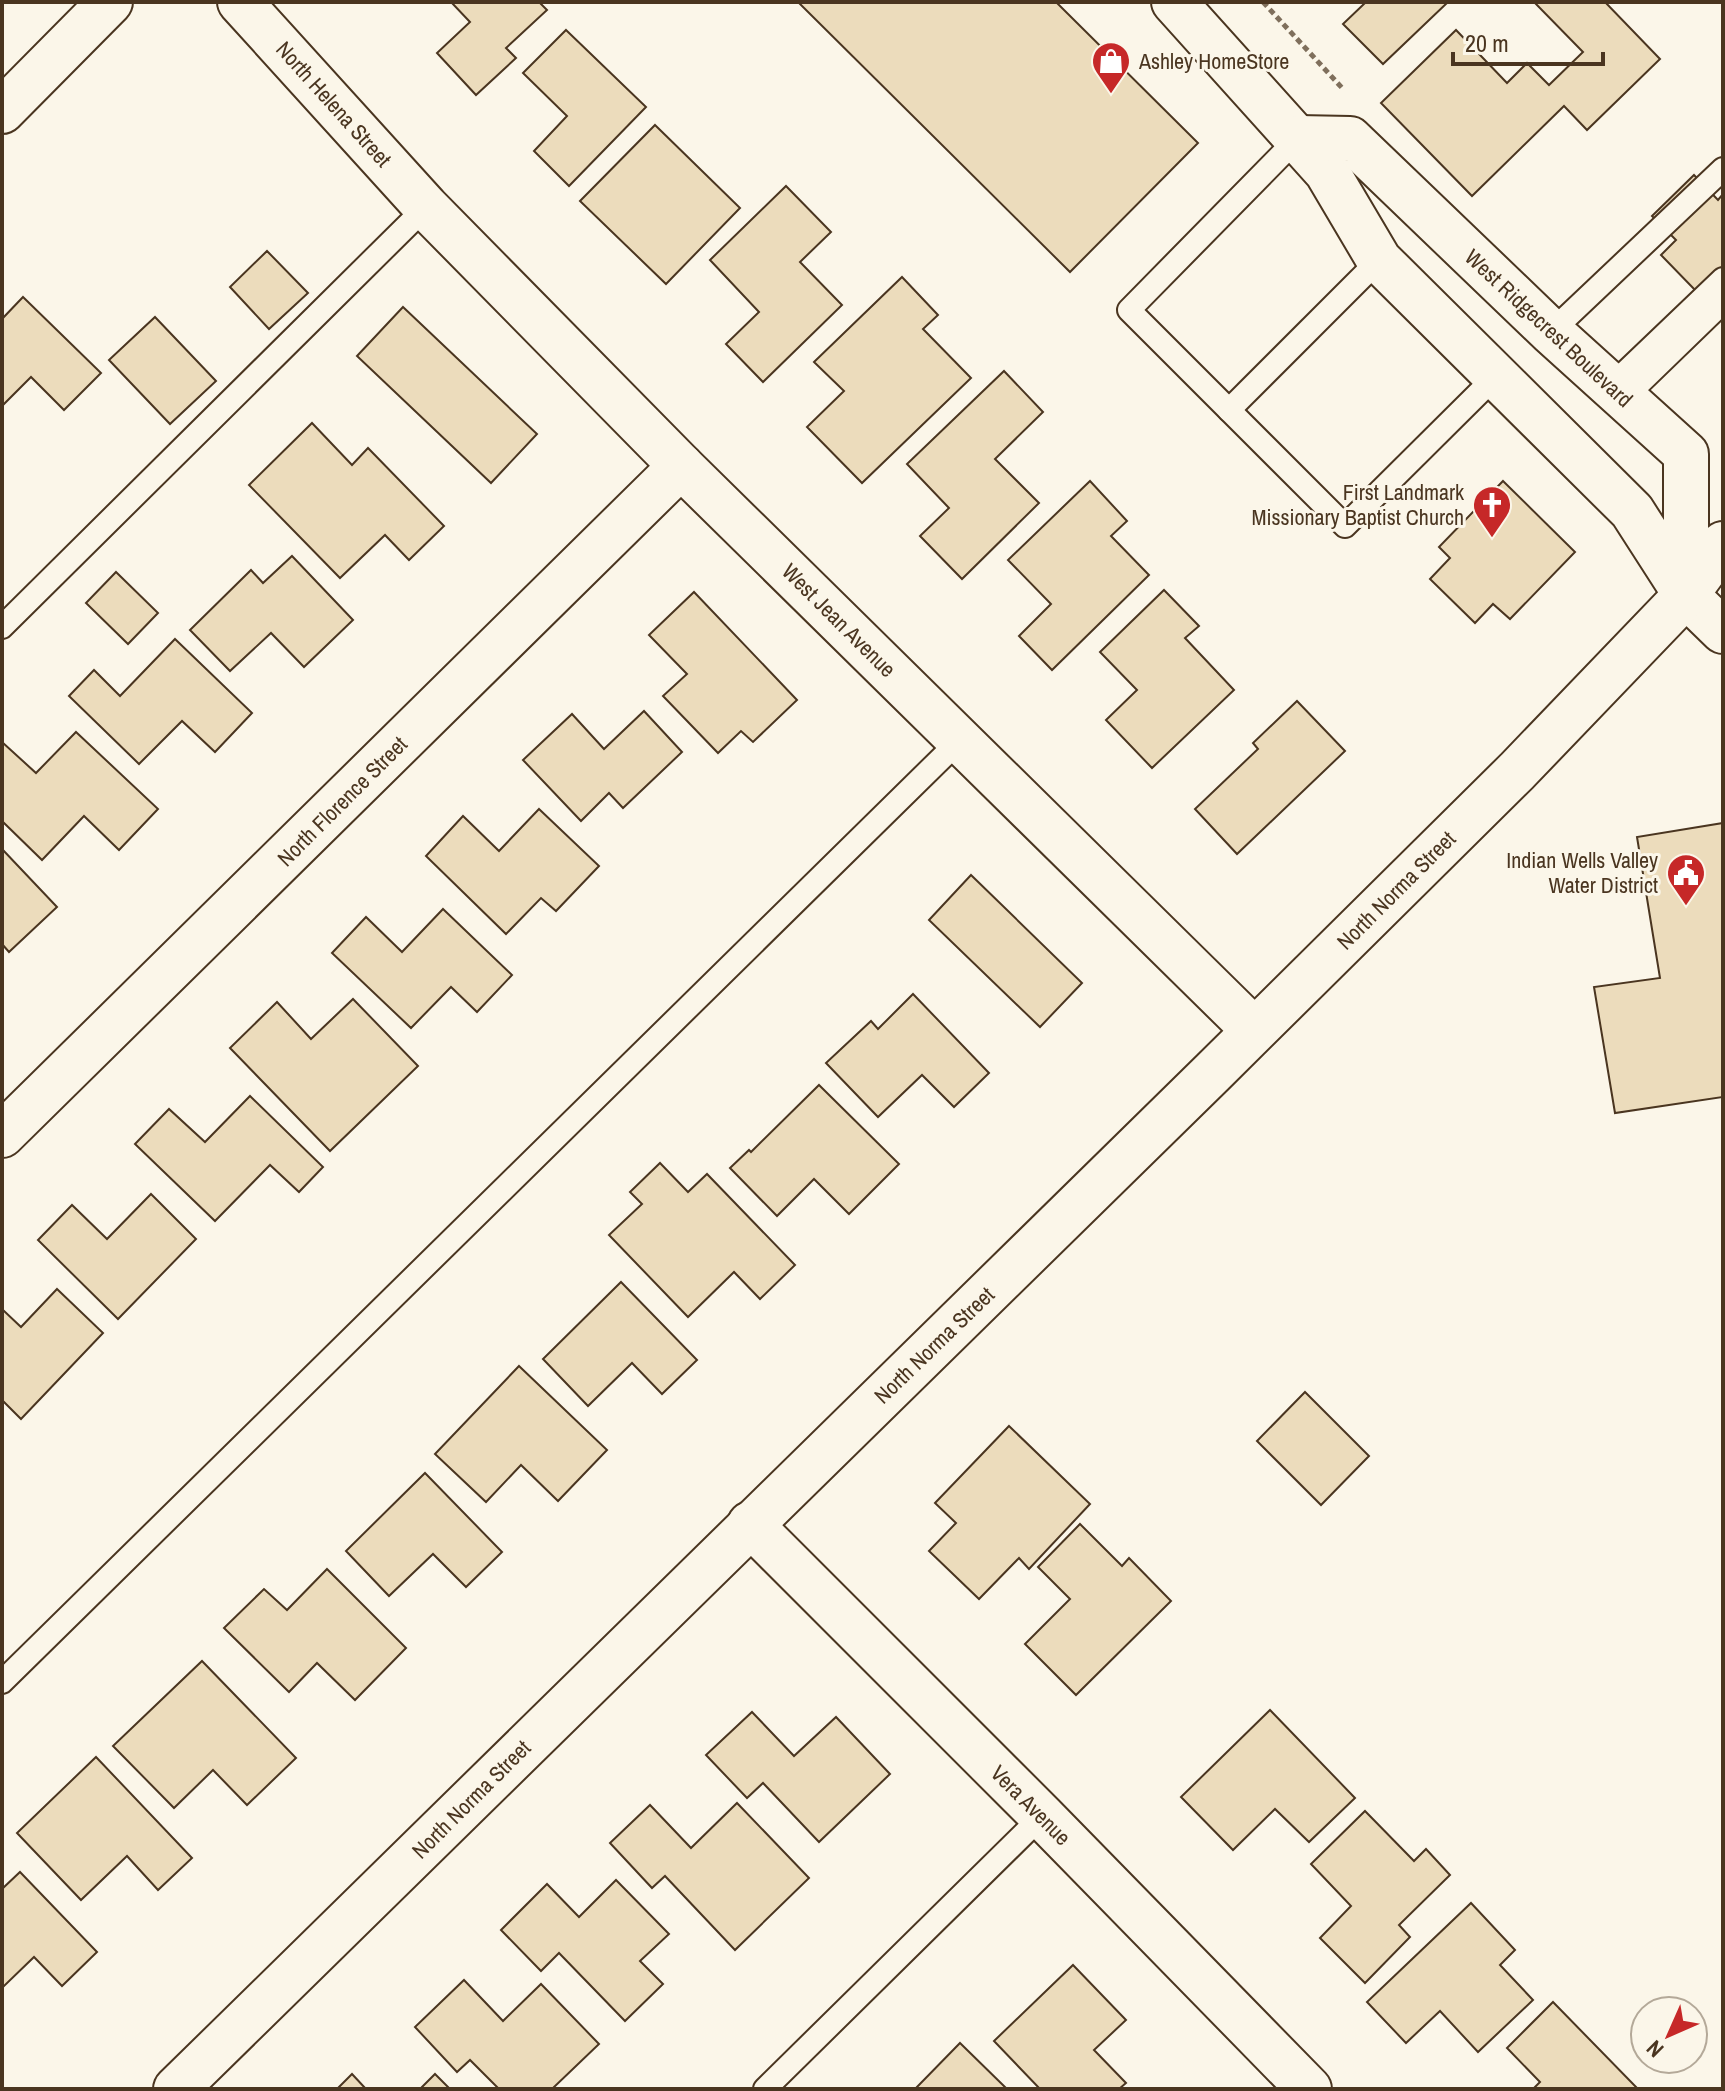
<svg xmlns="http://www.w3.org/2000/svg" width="1725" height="2091" viewBox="0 0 1725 2091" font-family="'Archivo Narrow',sans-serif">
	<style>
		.building { fill: #ecdcbc; stroke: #4a3520; stroke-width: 2 }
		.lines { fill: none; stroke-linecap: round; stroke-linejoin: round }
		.service-casing { stroke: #4a3520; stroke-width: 26 }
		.minor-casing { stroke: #4a3520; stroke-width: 48 }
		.tertiary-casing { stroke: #4a3520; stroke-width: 48 }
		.secondary-casing { stroke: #4a3520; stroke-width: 48 }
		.path { stroke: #7f6f5c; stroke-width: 5; stroke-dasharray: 6 4; stroke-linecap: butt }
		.service { stroke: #fbf6e9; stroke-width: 22 }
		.minor { stroke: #fbf6e9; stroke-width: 44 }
		.tertiary { stroke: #fbf6e9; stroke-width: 44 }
		.secondary { stroke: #fbf6e9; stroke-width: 44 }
		.labels { text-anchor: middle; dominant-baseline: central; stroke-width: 6; stroke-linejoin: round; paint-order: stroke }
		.poi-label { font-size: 22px; fill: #4a3520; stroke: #fbf6e9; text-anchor: end }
		.street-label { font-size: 22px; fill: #4a3520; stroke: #fbf6e9 }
	</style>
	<rect width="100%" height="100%" fill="#fbf6e9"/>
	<g class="building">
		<path d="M 451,2 L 539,2 L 547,10 L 506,48 L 516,58 L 476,95 L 437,53 L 470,22 Z"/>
		<path d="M 798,2 L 1056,2 L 1198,143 L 1070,272 Z"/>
		<path d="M 1366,2 L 1448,2 L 1383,64 L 1343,24 Z"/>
		<path d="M 1534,2 L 1605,2 L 1660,59 L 1587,130 L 1564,106 L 1472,196 L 1381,103 L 1456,30 L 1507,83 L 1527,63 L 1549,85 L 1583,52 Z"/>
		<path d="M 566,30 L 646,107 L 569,186 L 534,151 L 567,116 L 523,73 Z"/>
		<path d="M 655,125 L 740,208 L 666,284 L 580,201 Z"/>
		<path d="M 1694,175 L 1718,200 L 1723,194 L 1723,293 L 1696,291 L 1661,255 L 1676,240 L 1652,216 Z"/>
		<path d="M 786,186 L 831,232 L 800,262 L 842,305 L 763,382 L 726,344 L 759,312 L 710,260 Z"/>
		<path d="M 267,251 L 308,293 L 269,329 L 230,287 Z"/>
		<path d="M 902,277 L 938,315 L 923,329 L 971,378 L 862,483 L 807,427 L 844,391 L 814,362 Z"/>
		<path d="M 23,297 L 101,373 L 64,410 L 31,377 L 2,406 L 2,319 Z"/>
		<path d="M 403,307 L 537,434 L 491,483 L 357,356 Z"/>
		<path d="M 155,317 L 216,381 L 170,424 L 109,360 Z"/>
		<path d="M 1004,371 L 1043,412 L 995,459 L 1039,503 L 962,579 L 920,536 L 949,508 L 907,464 Z"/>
		<path d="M 312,423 L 352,465 L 368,448 L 444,526 L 409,560 L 385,535 L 340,578 L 249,485 Z"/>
		<path d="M 1090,481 L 1127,521 L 1111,536 L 1149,575 L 1052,670 L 1019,636 L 1051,604 L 1008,560 Z"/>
		<path d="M 1503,481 L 1575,552 L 1510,619 L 1493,604 L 1475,623 L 1430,579 L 1450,558 L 1439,547 Z"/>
		<path d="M 292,556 L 353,620 L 304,667 L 271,633 L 230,671 L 190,630 L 251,570 L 263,583 Z"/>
		<path d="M 116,572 L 158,613 L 128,644 L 86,603 Z"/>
		<path d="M 1164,590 L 1199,626 L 1185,638 L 1234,690 L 1152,768 L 1106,720 L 1137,690 L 1100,652 Z"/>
		<path d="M 694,592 L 797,700 L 753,742 L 741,731 L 718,753 L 663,696 L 687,674 L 649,635 Z"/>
		<path d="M 175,639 L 252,713 L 215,752 L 182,721 L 139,764 L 69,696 L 94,670 L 120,696 Z"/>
		<path d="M 1297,701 L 1345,751 L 1237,854 L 1195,809 L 1258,749 L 1253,743 Z"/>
		<path d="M 644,711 L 682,752 L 623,808 L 609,793 L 581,821 L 523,760 L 572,714 L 604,749 Z"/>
		<path d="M 76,732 L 158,809 L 119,850 L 84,816 L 42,860 L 2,821 L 2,742 L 36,773 Z"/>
		<path d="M 539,809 L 599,866 L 556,911 L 541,898 L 506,934 L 426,856 L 463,816 L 499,851 Z"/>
		<path d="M 1723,823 L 1723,1097 L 1615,1113 L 1594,987 L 1660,978 L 1637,837 Z"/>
		<path d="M 2,849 L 57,907 L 9,952 L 2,944 Z"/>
		<path d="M 971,875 L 1082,983 L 1040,1027 L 929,920 Z"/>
		<path d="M 443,909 L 512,975 L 477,1012 L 451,987 L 411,1028 L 332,953 L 366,917 L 402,952 Z"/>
		<path d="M 913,994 L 989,1073 L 954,1107 L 922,1075 L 878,1117 L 826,1063 L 871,1021 L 878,1029 Z"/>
		<path d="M 353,999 L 418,1066 L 330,1151 L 230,1048 L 277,1002 L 311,1039 Z"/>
		<path d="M 819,1085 L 899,1164 L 849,1214 L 814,1179 L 777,1216 L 730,1168 L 749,1150 L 751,1152 Z"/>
		<path d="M 250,1096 L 323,1167 L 299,1192 L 270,1165 L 215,1221 L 135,1144 L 169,1109 L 205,1142 Z"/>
		<path d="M 660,1163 L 688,1192 L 707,1174 L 795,1265 L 760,1299 L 734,1272 L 688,1317 L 609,1235 L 642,1204 L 630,1192 Z"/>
		<path d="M 151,1194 L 196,1239 L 118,1319 L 38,1240 L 72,1205 L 107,1239 Z"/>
		<path d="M 621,1282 L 697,1360 L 662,1394 L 632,1363 L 588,1406 L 543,1359 Z"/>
		<path d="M 57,1289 L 103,1333 L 21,1419 L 2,1400 L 2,1309 L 21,1327 Z"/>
		<path d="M 519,1366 L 607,1450 L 558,1501 L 521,1465 L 486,1502 L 435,1454 Z"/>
		<path d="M 1305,1392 L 1369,1456 L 1321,1505 L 1257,1441 Z"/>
		<path d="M 1009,1426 L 1090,1504 L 1029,1569 L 1019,1558 L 979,1599 L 929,1551 L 956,1523 L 935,1503 Z"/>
		<path d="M 425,1473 L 502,1552 L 466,1587 L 433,1554 L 389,1596 L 346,1551 Z"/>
		<path d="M 1080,1524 L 1122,1566 L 1129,1558 L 1171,1601 L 1076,1695 L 1025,1644 L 1070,1599 L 1038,1567 Z"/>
		<path d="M 327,1569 L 406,1648 L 355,1700 L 317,1663 L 289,1692 L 224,1628 L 264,1589 L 287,1610 Z"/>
		<path d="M 202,1661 L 296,1758 L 247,1805 L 213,1770 L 174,1808 L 113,1746 Z"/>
		<path d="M 1270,1710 L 1355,1798 L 1309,1842 L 1275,1809 L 1233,1850 L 1181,1797 Z"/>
		<path d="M 752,1712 L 794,1756 L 836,1717 L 890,1774 L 819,1842 L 763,1783 L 747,1798 L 706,1755 Z"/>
		<path d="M 96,1757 L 192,1858 L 158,1890 L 127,1856 L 81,1900 L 17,1833 Z"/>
		<path d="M 737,1803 L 809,1878 L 735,1950 L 665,1876 L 652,1888 L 610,1843 L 650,1805 L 691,1848 Z"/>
		<path d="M 1365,1811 L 1414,1861 L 1426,1849 L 1450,1875 L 1399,1925 L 1410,1937 L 1365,1983 L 1320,1938 L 1351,1906 L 1311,1864 Z"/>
		<path d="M 20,1872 L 97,1952 L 62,1986 L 34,1957 L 2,1988 L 2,1889 Z"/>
		<path d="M 616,1880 L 669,1934 L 640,1961 L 663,1984 L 625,2021 L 559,1953 L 541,1971 L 501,1930 L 547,1884 L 579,1917 Z"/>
		<path d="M 1471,1903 L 1515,1950 L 1500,1965 L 1533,2000 L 1478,2052 L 1440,2011 L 1406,2043 L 1367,2002 Z"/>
		<path d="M 1073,1965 L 1126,2020 L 1094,2050 L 1126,2083 L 1119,2089 L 1040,2089 L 994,2041 Z"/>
		<path d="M 464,1980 L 503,2021 L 541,1984 L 599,2044 L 552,2089 L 499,2089 L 470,2060 L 457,2072 L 415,2027 Z"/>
		<path d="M 1553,2002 L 1637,2088 L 1636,2089 L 1533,2089 L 1540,2082 L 1507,2048 Z"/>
		<path d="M 960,2043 L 1007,2089 L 915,2089 Z"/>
		<path d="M 352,2074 L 366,2089 L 337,2089 Z"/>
		<path d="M 435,2074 L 450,2089 L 420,2089 Z"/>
	</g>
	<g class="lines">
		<g class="service-casing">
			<g id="service">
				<path d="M 1298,138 L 1129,310 L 1345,526 L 1496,376"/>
				<path d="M 1551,332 L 1723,169"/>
				<path d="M 1611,386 L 1723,279"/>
				<path d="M 1624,398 L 1723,302"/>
				<path d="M 1229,410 L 1379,260"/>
				<path d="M 2,627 L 426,207"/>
				<path d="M 2,1682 L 960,740"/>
				<path d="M 765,2089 L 1042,1816"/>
			</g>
		</g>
		<g class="minor-casing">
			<g id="minor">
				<path d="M 240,2 L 426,207 L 681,466 L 1254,1030"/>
				<path d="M 2,111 L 110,2"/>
				<path d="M 2,1135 L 681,466"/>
				<path d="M 750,1524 L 1042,1816 L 1309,2089"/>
			</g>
		</g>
		<g class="tertiary-casing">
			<path id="tertiary" d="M 1686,595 L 1723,544"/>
		</g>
		<g class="secondary-casing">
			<g id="secondary">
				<path d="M 1174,2 L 1327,172 L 1379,260 L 1632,511 L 1686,595 L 1723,631"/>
				<path d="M 1298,138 L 1350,139 L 1551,332 L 1686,454 L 1686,595"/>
				<path d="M 176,2089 L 1213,1072 L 1517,771 L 1686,595"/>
			</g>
		</g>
		<path class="path" d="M 1263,2 L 1344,90"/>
		<use href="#service" class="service"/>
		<use href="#minor" class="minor"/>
		<use href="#tertiary" class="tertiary"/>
		<use href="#secondary" class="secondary"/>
	</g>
	<defs>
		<g id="shop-pin" transform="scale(2)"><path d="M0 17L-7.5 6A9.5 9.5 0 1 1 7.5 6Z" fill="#c62828" stroke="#fbf6e9"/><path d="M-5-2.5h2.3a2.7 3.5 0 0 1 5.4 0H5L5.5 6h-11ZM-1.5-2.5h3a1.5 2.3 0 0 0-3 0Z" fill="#fff"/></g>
		<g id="church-pin" transform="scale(2)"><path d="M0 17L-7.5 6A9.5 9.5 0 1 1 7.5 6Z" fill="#c62828" stroke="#fbf6e9"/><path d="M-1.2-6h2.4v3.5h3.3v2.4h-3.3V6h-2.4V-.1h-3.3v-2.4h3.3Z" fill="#fff"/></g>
		<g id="civic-pin" transform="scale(2)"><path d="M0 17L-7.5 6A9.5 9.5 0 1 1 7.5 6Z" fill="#c62828" stroke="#fbf6e9"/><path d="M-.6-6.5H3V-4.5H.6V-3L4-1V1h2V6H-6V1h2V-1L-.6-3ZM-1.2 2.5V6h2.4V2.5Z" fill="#fff"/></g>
	</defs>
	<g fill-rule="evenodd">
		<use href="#shop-pin" x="1111" y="61"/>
		<use href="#church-pin" x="1492" y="505"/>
		<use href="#civic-pin" x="1686" y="873"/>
	</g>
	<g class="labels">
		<g class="poi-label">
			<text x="1139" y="61" text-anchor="start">Ashley HomeStore</text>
			<text x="1464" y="492">First Landmark<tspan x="1464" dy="25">Missionary Baptist Church</tspan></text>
			<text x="1658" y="860">Indian Wells Valley<tspan x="1658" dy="25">Water District</tspan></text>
		</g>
		<g class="street-label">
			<text transform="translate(334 104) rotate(48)">North Helena Street</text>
			<text transform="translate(1549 328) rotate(43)">West Ridgecrest Boulevard</text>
			<text transform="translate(839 620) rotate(45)">West Jean Avenue</text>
			<text transform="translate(342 801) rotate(-45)">North Florence Street</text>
			<text transform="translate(1396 890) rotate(-45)">North Norma Street</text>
			<text transform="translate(934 1345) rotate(-44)">North Norma Street</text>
			<text transform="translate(471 1799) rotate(-45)">North Norma Street</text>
			<text transform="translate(1031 1805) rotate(45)">Vera Avenue</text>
		</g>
	</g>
	<rect width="1725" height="2091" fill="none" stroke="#4a3520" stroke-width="8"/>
	<g transform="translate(1669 2035) rotate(225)"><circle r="38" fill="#fbf6e9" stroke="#b4a999" stroke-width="2"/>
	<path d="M0-6L14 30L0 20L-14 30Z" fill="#c62828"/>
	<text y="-12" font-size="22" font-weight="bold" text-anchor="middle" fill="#4a3520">N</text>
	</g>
	<path d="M1453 52v12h150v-12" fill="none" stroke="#4a3520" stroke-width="4"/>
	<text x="1465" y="52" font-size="24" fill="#4a3520" stroke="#fbf6e9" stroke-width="6" paint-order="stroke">20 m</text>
</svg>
